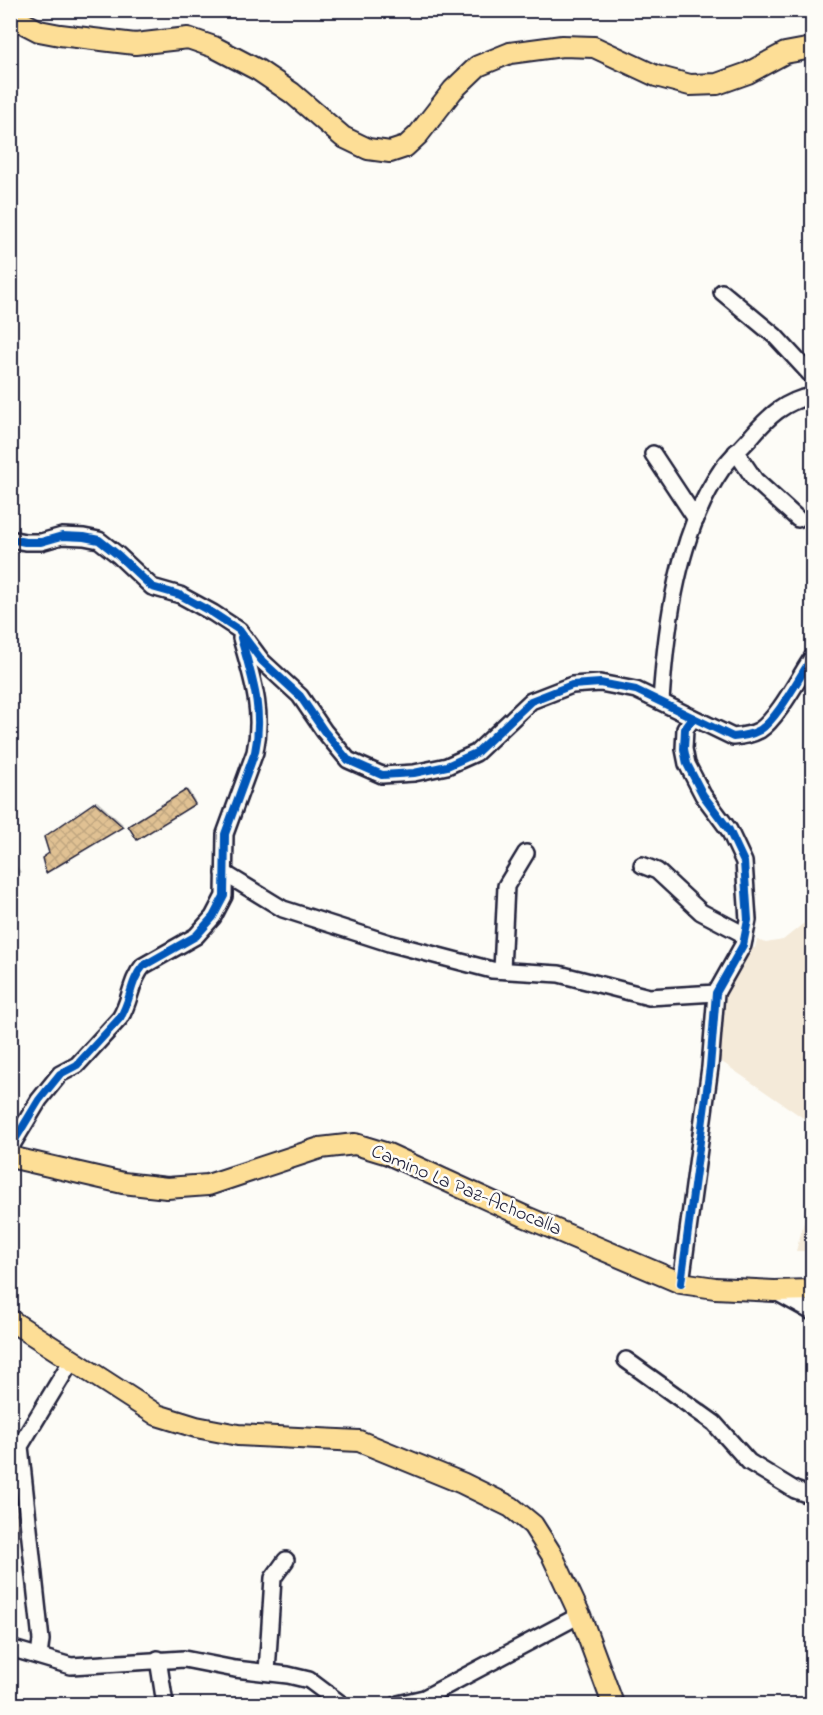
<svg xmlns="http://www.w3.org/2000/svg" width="823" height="1715" viewBox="0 0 823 1715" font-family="'Indie Flower',sans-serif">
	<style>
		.built { fill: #f4ead9 }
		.industrial { fill: url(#industrial-furrows) }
		.shadow { fill: #0003 }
		.building { fill: url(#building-cross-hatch); stroke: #22223b; stroke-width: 1.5 }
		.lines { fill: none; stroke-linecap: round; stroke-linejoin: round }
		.minor-casing { stroke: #22223b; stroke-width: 20 }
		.major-casing { stroke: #22223b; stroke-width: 24 }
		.minor { stroke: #fdfcf7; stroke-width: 15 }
		.major { stroke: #fdde96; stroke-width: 20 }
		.cycleway-casing { stroke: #fdfcf7; stroke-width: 11 }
		.cycleway { stroke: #0057b8; stroke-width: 8 }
		.labels { text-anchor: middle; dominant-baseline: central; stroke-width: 5; stroke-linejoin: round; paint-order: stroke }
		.street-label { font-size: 20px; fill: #22223b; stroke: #fdfcf7 }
	</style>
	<defs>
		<pattern id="industrial-furrows" width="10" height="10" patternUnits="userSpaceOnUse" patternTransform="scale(1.5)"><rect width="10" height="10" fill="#f4ead9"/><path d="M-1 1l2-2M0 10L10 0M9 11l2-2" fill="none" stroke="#d1c8bb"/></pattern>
		<pattern id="building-cross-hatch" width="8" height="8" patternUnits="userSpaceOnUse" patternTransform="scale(1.5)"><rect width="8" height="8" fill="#e0c193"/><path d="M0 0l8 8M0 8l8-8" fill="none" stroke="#c0a680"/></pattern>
	</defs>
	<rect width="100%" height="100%" fill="#fdfcf7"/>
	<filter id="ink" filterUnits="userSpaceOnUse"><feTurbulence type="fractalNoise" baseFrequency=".0167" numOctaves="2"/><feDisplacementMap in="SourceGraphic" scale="12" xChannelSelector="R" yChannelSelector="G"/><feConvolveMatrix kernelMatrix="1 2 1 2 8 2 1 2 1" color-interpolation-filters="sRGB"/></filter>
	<g filter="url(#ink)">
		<g class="built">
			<path d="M 812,919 L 812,1124 L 716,1058 L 722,995 L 746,949 L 755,948 L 757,940 L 766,943 L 783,940 L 803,924 Z"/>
			<path d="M 812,1193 L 812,1253 L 810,1251 L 796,1251 Z"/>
		</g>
		<path class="industrial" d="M 10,1451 L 11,1451 L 20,1540 L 11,1541 Z"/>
		<g class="shadow">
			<path d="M 188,789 L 195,801 L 194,802 L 132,824 Z"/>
			<path d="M 97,801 L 123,824 L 47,871 L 50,853 L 48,836 Z"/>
			<path d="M 13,861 L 21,872 L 10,879 L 10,863 Z"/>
		</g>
		<g class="building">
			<path d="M 186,790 L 195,804 L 137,840 L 128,826 Z"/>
			<path d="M 95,802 L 123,827 L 46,873 L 42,858 L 49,853 L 44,837 Z"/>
		</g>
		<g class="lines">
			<g class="minor-casing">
				<g id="minor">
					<path d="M 722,292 L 775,336 L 812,376"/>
					<path d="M 736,452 L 755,480 L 798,519"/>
					<path d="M 653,454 L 696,519"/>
					<path d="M 10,539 L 25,542 L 41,542 L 62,536 L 84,537 L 99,540 L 118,555 L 152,587 L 180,595 L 213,613 L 239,630 L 262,661 L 300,696 L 324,731 L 348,760 L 382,775 L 414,773 L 447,766 L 476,753 L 531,701 L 572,685 L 600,683 L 636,690 L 733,737 C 743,736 751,735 760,730 C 778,718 799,677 812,658"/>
					<path d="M 661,701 C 666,625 678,532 722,469 C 730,458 741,448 750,438 C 768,417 784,401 812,396"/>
					<path d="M 642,865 L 657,871 L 701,912 L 741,933 L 744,939"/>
					<path d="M 224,873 L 283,909 L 389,943 L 492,970 L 559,974 L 649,997 L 716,993"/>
					<path d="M 502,970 L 506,886 L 526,853"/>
					<path d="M 10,1148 L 39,1100 L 60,1074 L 77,1065 L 120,1018 C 131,1001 130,981 143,966 L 196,936 L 213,917 L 224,896 L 225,834 L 255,752 C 264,710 252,678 241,638"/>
					<path d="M 681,1283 L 710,1067 L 716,993 L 743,945 L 748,920 L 744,862 L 729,830 L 703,795 L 687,764 L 684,749 L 685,729 L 693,718"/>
					<path d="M 774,1291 L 812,1312"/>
					<path d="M 626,1360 L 714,1423 L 749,1462 L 795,1490 L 812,1496"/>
					<path d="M 10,1648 L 71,1666 L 184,1659 L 235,1669 L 288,1675 L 309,1680 L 341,1704"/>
					<path d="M 39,1656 L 41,1640 L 20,1446 L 72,1360"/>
					<path d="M 158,1659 L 165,1704"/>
					<path d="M 267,1672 L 273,1578 L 286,1560"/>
					<path d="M 398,1704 L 424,1698 L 580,1615"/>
				</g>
			</g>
			<g class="major-casing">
				<g id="major">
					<path d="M 10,16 L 39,31 L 60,35 L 135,44 L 188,38 L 214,47 L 258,70 L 292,93 L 343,137 L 368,149 L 390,152 L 405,147 L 418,135 L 453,90 L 478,66 L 510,53 L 562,46 L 594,47 L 656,76 L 690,85 L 717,84 L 748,73 L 785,53 L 812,48"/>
					<path d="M 10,1157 L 123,1183 L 167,1188 L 208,1185 L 320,1148 L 355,1144 L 388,1154 L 526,1217 L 681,1283 L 715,1288 L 774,1291 L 812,1290"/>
					<path d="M 10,1320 L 157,1415 L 196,1427 L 238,1435 L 359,1441 L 462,1483 L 511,1507 L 533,1525 L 552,1555 L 580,1615 L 613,1704"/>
				</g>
			</g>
			<use href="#minor" class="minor"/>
			<use href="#major" class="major"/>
			<g class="cycleway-casing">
				<g id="cycleway">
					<path d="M 10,539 L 25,542 L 41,542 L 62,536 L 84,537 L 99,540 L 118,555 L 152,587 L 180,595 L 213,613 L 239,630 L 262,661 L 300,696 L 324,731 L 348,760 L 382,775 L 414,773 L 447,766 L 476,753 L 531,701 L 572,685 L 600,683 L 636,690 L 733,737 C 743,736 751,735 760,730 C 778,718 799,677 812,658"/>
					<path d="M 10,1148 L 39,1100 L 60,1074 L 77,1065 L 120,1018 C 131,1001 130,981 143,966 L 196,936 L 213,917 L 224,896 L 225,834 L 255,752 C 264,710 252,678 241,638"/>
					<path d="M 681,1283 L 710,1067 L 716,993 L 743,945 L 748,920 L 744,862 L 729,830 L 703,795 L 687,764 L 684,749 L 685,729 L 693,718"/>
				</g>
			</g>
			<use href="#cycleway" class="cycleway"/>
		</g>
	</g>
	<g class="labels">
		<g class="street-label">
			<text transform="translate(466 1191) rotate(23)">Camino La Paz-Achocalla</text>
		</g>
	</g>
	<rect width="823" height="1715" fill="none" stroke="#fdfcf7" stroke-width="36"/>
	<rect x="18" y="18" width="787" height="1679" fill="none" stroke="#22223b" stroke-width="2" filter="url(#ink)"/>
</svg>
